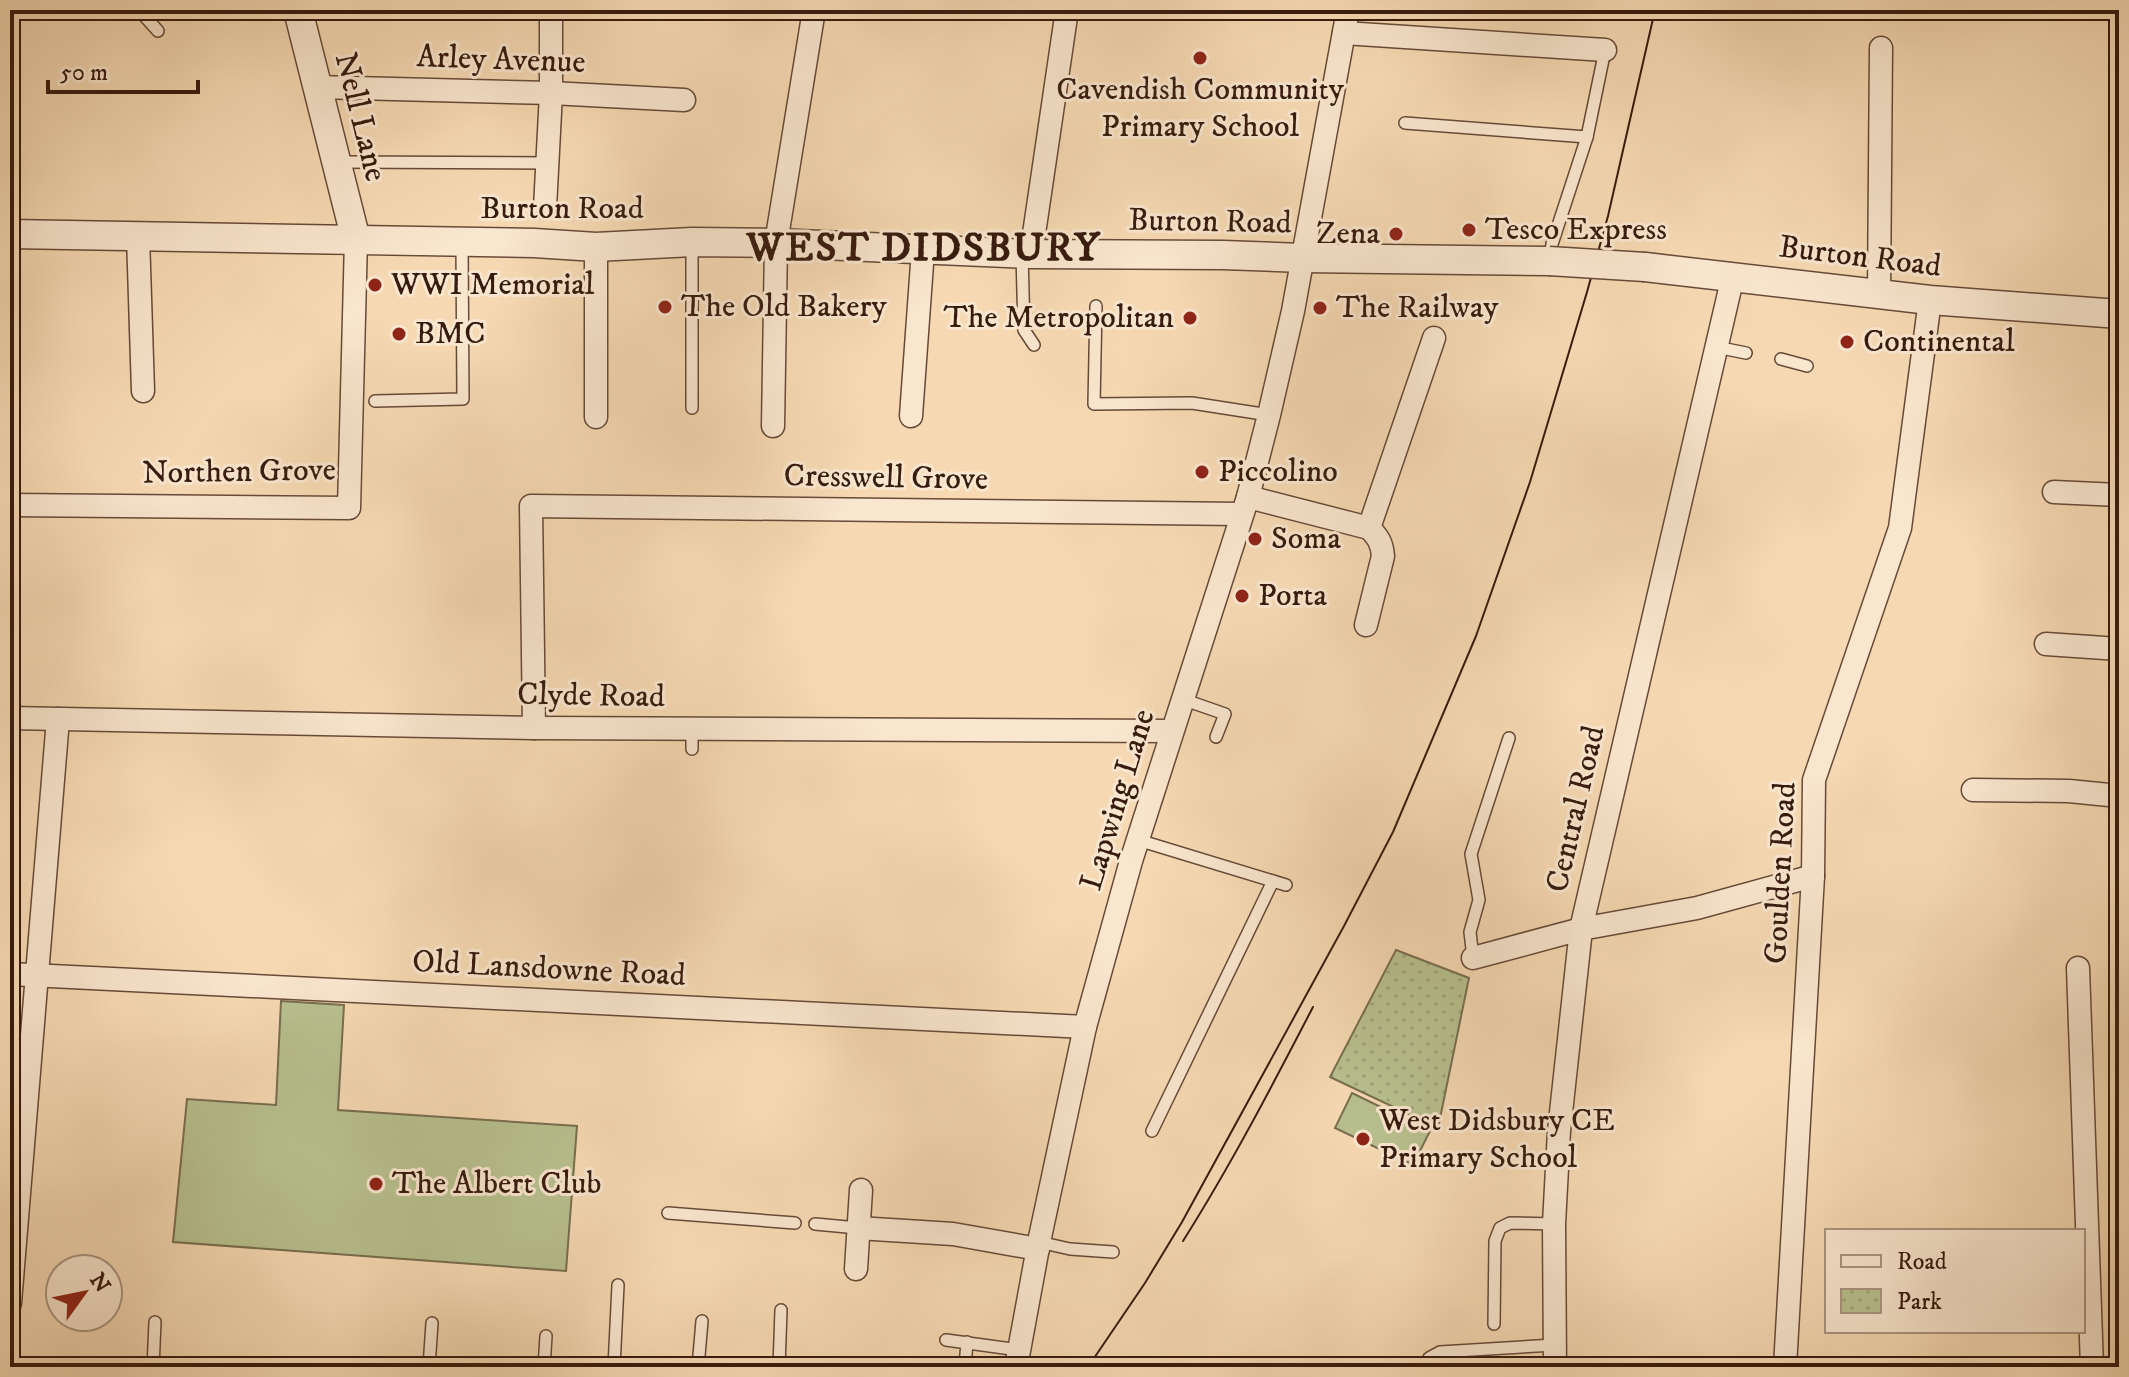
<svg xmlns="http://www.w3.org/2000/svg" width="2129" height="1377" viewBox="0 0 2129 1377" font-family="'IM FELL DW Pica',serif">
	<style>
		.grass { fill: #b8c08f; stroke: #786e4e; stroke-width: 2 }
		.park { fill: url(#park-dots); stroke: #786e4e; stroke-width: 2 }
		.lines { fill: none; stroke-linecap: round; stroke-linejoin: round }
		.service-casing { stroke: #674a37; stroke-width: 14 }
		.minor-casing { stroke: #674a37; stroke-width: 25 }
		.tertiary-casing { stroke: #674a37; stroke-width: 31 }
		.service { stroke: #f9e6ce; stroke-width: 11 }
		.minor { stroke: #f9e6ce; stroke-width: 22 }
		.tertiary { stroke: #f9e6ce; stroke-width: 28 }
		.tram { stroke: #371b0e; stroke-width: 2 }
		.tertiary-bridge-casing { stroke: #674a37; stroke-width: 31; stroke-linecap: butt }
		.tertiary-bridge { stroke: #f9e6ce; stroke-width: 28 }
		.poi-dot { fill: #8f2418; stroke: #f9e6ce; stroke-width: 3 }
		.labels { text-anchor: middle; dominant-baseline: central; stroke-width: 6; stroke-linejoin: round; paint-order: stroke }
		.street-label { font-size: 32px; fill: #371b0e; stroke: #f9e6ce }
		.poi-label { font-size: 32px; fill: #371b0e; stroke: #f9e6ce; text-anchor: start }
		.district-label { font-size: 40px; font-weight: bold; letter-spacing: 2px; fill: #371b0e; stroke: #f9e6ce }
	</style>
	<defs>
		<pattern id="park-dots" width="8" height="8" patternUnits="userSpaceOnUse" patternTransform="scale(2)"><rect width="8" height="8" fill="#b8c08f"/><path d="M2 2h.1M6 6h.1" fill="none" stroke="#9fa47a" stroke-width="1.8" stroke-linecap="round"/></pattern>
	</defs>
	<rect width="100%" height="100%" fill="#f6d9b3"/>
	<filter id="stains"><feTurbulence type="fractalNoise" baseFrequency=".0025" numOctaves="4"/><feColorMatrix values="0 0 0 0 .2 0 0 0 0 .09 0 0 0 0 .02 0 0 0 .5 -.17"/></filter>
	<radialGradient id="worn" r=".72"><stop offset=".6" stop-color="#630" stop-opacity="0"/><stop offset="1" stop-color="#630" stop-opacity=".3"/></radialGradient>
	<g class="grass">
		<path d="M 281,1001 L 344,1005 L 338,1110 L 577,1126 L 566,1271 L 173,1242 L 187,1099 L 276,1105 Z"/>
		<path d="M 1352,1093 L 1430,1131 L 1413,1165 L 1335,1128 Z"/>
	</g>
	<path class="park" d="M 1396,950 L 1469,978 L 1438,1128 L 1330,1077 Z"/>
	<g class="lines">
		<g class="service-casing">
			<g id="service">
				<path d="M 139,10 L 158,31"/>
				<path d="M 1405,123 L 1587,137 L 1605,50"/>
				<path d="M 337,162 L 548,163"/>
				<path d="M 1022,254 L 1024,330 L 1034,345"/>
				<path d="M 1550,259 L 1552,244 L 1587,137"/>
				<path d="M 1096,306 L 1094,404 L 1192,403 L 1269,415"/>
				<path d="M 1716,347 L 1746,353"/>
				<path d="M 1781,359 L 1807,366"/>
				<path d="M 375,401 L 463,399 L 462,244"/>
				<path d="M 692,408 L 692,244"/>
				<path d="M 1182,699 L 1225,714 L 1216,737"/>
				<path d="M 692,749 L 692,729"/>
				<path d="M 1138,840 L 1286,885"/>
				<path d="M 1473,958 L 1470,932 L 1479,900 L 1471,854 L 1509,738"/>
				<path d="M 1152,1131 L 1273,881"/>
				<path d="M 668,1213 L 795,1223"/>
				<path d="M 815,1224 L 858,1228"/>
				<path d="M 1039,1242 L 1070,1249 L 1113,1252"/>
				<path d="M 1494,1324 L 1495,1241 L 1500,1228 L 1510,1223 L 1554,1224"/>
				<path d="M 946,1340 L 1019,1350"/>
				<path d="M 153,1367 L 155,1322"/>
				<path d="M 429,1367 L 432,1323"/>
				<path d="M 544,1367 L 546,1336"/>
				<path d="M 614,1367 L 618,1285"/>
				<path d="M 698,1367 L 702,1321"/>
				<path d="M 779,1367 L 781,1310"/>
				<path d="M 965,1367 L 967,1342"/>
				<path d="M 1428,1367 L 1429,1358 L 1440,1352 L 1554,1345"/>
			</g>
		</g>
		<g class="minor-casing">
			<g id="minor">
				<path d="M 1344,33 L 1605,50"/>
				<path d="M 316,87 L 551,93 L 684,100"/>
				<path d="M 545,208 L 551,93 L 551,10"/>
				<path d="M 138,236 L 143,391"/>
				<path d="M 1031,254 L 1067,10"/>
				<path d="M 1879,294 L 1881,48"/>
				<path d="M 911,416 L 923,250"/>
				<path d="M 596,417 L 596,247"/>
				<path d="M 773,426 L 776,243 L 814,10"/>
				<path d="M 2054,492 L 2119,495"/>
				<path d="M 1248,497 L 1369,528 C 1378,537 1382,543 1383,556 L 1366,625"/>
				<path d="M 10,505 L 349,508 L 356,240"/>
				<path d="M 1369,528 L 1434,338"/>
				<path d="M 2046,644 L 2119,649"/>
				<path d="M 10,718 L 534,728 L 1171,731"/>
				<path d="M 534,728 L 531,506 L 1241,514"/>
				<path d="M 1973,790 L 2069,791 L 2119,796"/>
				<path d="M 1473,958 L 1581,929 L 1697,908 L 1813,876"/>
				<path d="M 2078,968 L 2092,1367"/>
				<path d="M 10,974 L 1085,1027"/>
				<path d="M 858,1228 L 953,1234 L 1038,1249"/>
				<path d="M 856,1269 L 861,1190"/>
				<path d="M 10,1303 L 58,719"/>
				<path d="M 1016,1367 L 1039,1242 L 1085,1027 L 1131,861 L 1248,497 L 1269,415 L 1293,311 L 1348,10"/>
				<path d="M 1555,1367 L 1554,1224 L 1559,1131 L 1581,929 L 1733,276"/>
				<path d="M 1785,1367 L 1813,876 L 1814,780 L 1900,528 L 1930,300"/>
			</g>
		</g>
		<g class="tertiary-casing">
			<g id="tertiary">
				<path d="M 298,10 L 356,240"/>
				<path d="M 10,234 L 534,243 L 596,247 L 692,242 L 776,243 L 1031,254 L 1223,255 L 1303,258 L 1549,261"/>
				<path d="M 1645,267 L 1930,300 L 2119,314"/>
			</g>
		</g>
		<use href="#service" class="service"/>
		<use href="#minor" class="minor"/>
		<use href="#tertiary" class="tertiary"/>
		<g class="tram">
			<path d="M 1183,1241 C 1231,1165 1272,1086 1313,1007"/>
			<path d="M 1088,1367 L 1145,1283 L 1182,1222 L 1344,926 L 1393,832 L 1476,636 L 1530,482 L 1587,292 L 1608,216 L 1655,10"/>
		</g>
		<g class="tertiary-bridge-casing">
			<path id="tertiary-bridge" d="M 1549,261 L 1645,267"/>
		</g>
		<use href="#tertiary-bridge" class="tertiary-bridge"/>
	</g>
	<g class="poi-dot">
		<circle cx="1200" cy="58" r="8"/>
		<circle cx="1469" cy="230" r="8"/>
		<circle cx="1396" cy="234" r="8"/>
		<circle cx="375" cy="285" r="8"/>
		<circle cx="665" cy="307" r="8"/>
		<circle cx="1320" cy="308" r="8"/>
		<circle cx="1190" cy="318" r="8"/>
		<circle cx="399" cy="334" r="8"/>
		<circle cx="1847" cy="342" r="8"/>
		<circle cx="1202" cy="472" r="8"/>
		<circle cx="1255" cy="539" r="8"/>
		<circle cx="1242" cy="596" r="8"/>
		<circle cx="1363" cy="1139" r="8"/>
		<circle cx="376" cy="1184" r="8"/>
	</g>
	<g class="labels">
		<g class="street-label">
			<text transform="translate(501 60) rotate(2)">Arley Avenue</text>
			<text transform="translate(360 117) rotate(76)">Nell Lane</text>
			<text x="562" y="209">Burton Road</text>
			<text transform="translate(1210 222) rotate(1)">Burton Road</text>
			<text transform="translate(1860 257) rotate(7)">Burton Road</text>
			<text transform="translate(239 472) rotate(-1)">Northen Grove</text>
			<text transform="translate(886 478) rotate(1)">Cresswell Grove</text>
			<text transform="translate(591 696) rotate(1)">Clyde Road</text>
			<text transform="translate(1118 800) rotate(-73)">Lapwing Lane</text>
			<text transform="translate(1576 809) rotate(-77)">Central Road</text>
			<text transform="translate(1781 873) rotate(-87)">Goulden Road</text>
			<text transform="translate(549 969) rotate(3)">Old Lansdowne Road</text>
		</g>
		<g class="poi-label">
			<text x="1200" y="90" text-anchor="middle">Cavendish Community<tspan x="1200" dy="37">Primary School</tspan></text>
			<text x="1485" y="230">Tesco Express</text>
			<text x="1380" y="234" text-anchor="end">Zena</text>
			<text x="391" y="285">WWI Memorial</text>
			<text x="681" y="307">The Old Bakery</text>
			<text x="1336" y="308">The Railway</text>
			<text x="1174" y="318" text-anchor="end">The Metropolitan</text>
			<text x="415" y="334">BMC</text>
			<text x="1863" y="342">Continental</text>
			<text x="1218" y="472">Piccolino</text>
			<text x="1271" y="539">Soma</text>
			<text x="1258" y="596">Porta</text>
			<text x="1379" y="1121">West Didsbury CE<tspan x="1379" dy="37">Primary School</tspan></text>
			<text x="392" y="1184">The Albert Club</text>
		</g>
		<g class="district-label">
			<text x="924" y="249">WEST DIDSBURY</text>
		</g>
	</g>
	<rect width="2129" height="1377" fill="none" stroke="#f6d9b3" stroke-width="40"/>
	<rect x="12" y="12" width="2105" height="1353" fill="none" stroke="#371b0e" stroke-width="4"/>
	<rect x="20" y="20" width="2089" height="1337" fill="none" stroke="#371b0e" stroke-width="2"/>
	<rect x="1825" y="1229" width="260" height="104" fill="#f9e6ce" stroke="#ab9581" stroke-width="2"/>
	<rect x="1841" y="1255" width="40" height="12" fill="#f9e6ce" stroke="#ab9581" stroke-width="2"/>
	<text x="1897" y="1269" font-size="24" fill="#371b0e">Road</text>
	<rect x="1841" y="1289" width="40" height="24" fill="url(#park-dots)" stroke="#ab9581" stroke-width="2"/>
	<text x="1897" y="1309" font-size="24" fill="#371b0e">Park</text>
	<g transform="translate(84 1293) rotate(57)"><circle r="38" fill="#f9e6ce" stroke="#ab9581" stroke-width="2"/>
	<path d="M0-6L14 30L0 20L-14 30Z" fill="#8f2418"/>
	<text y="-12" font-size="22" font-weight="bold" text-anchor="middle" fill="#371b0e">N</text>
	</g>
	<path d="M48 80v12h150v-12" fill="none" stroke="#371b0e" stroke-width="4"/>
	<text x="60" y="80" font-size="24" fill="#371b0e" stroke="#f9e6ce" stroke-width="6" paint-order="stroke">50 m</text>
	<rect width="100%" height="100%" filter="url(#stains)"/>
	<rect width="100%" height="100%" fill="url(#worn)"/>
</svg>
